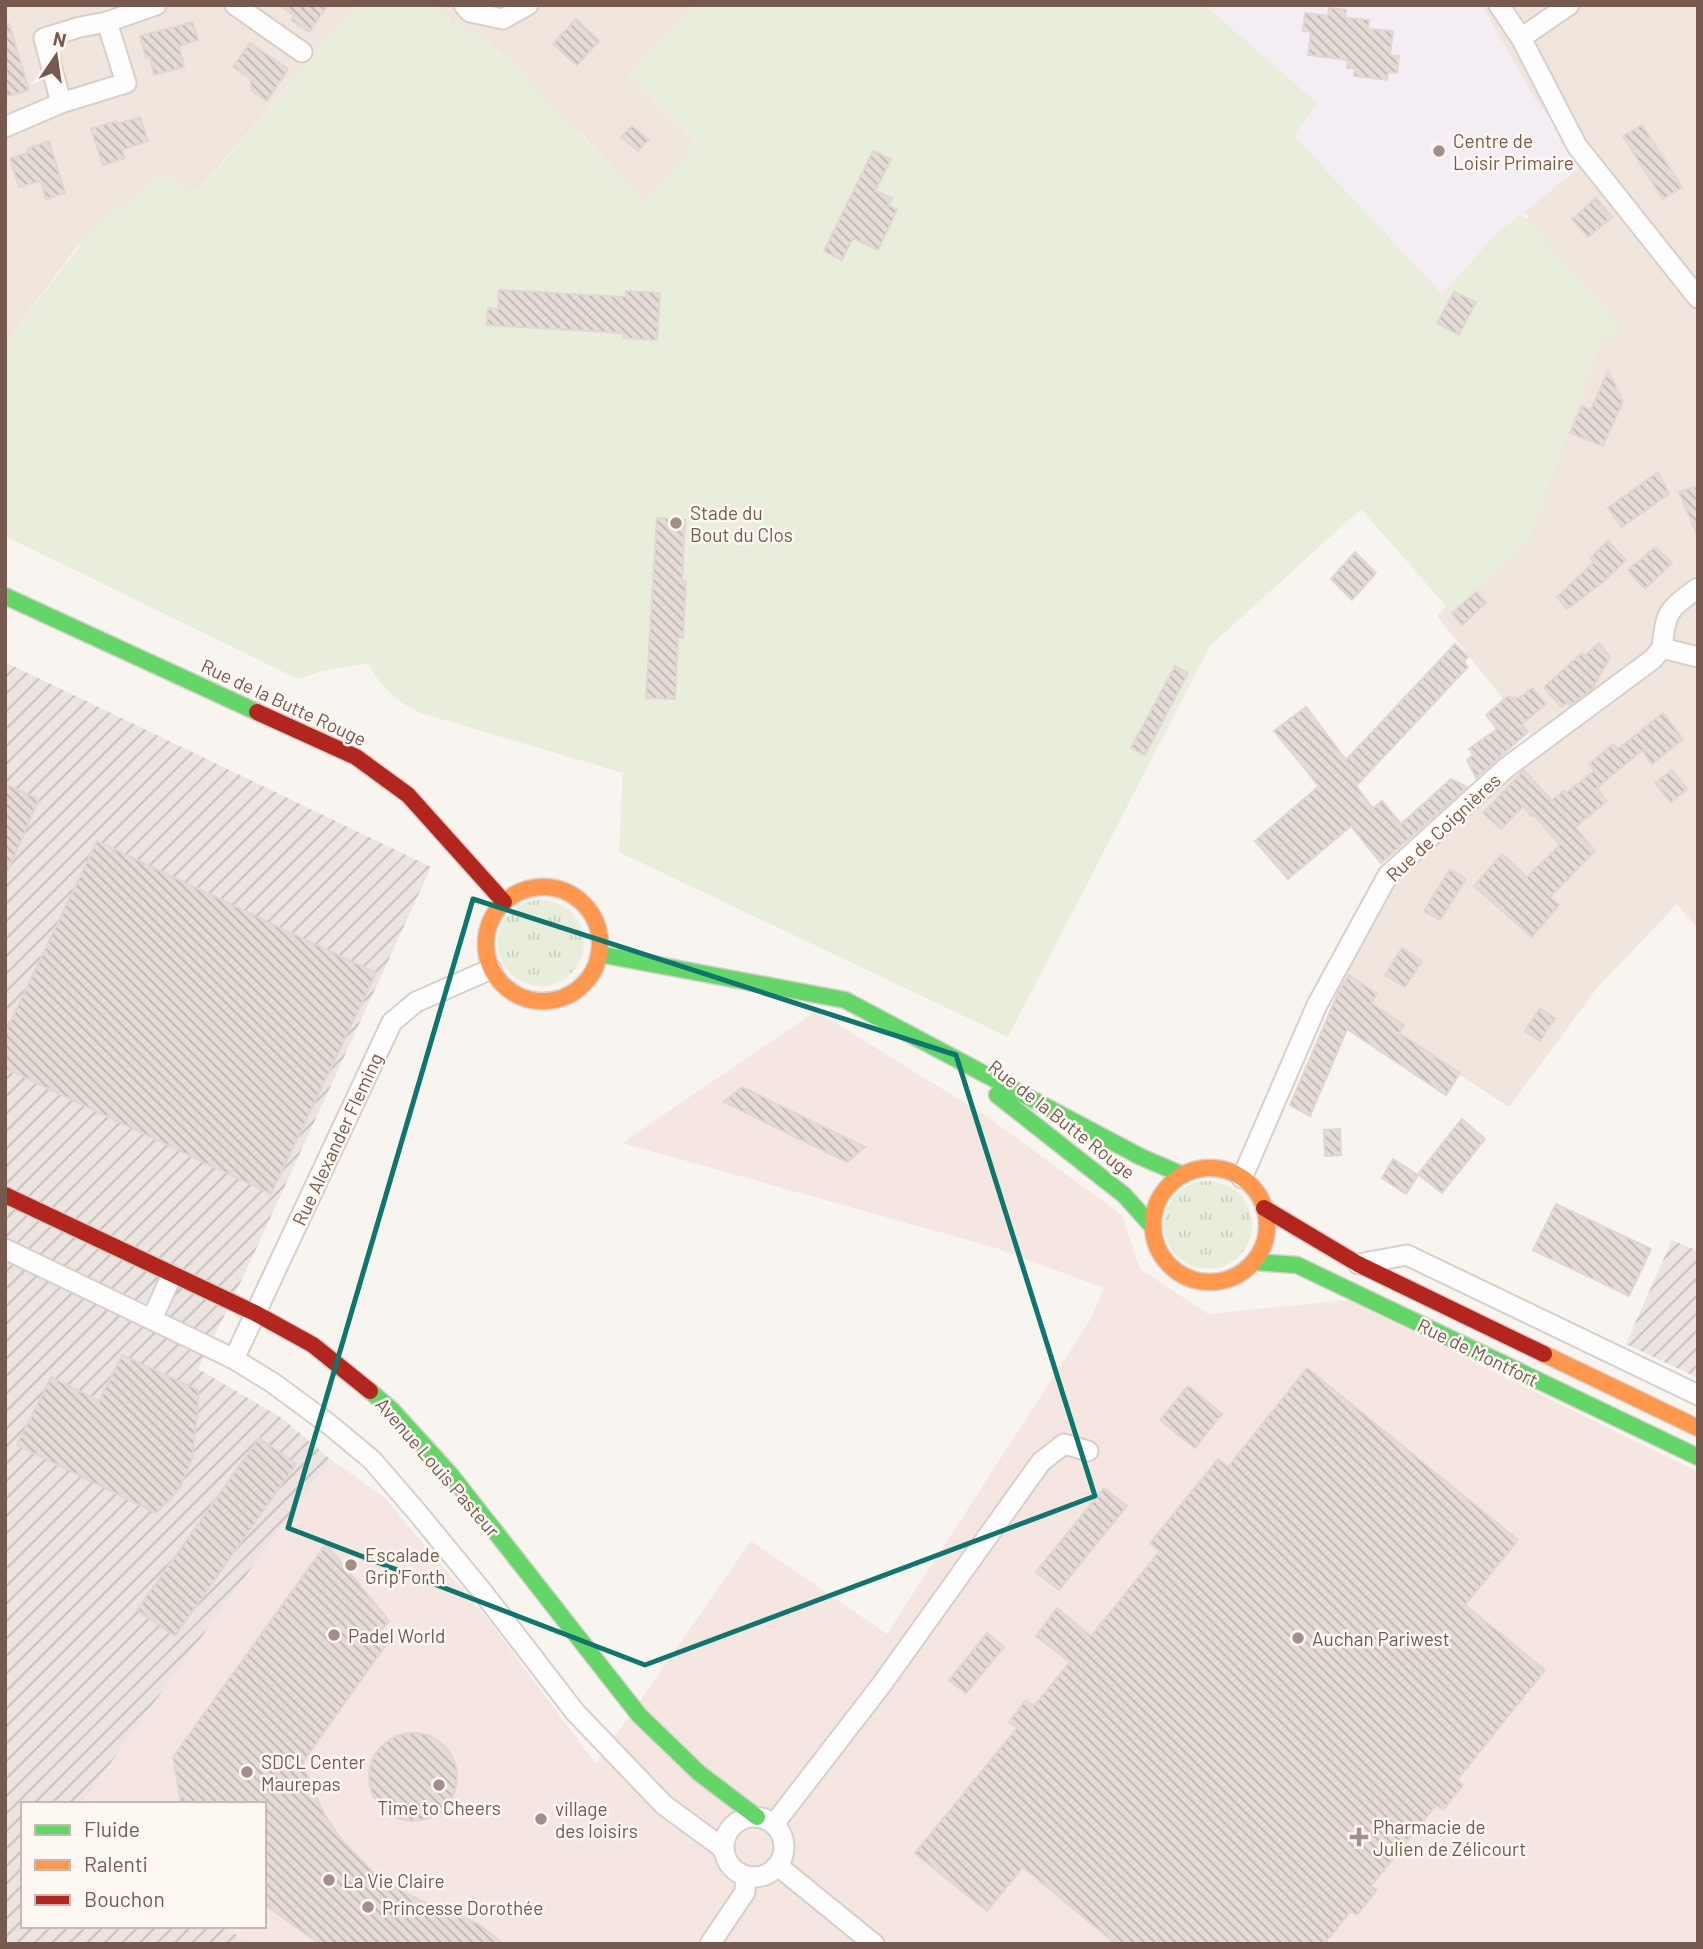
<svg xmlns="http://www.w3.org/2000/svg" width="1703" height="1949" viewBox="0 0 1703 1949" font-family="Barlow,sans-serif">
	<style>
		.residential { fill: #f0e6de }
		.commercial { fill: #f5e6e2 }
		.industrial { fill: url(#industrial-furrows) }
		.education { fill: #f4edf4 }
		.grass { fill: url(#grass-tufts) }
		.garden { fill: #e8eedb }
		.building { fill: url(#building-back-hatch); stroke: #e1d7d2; stroke-width: 2 }
		.lines { fill: none; stroke-linecap: round; stroke-linejoin: round }
		.street-casing { stroke: #d7cfcc; stroke-width: 23 }
		.fast-casing { stroke: #d8cfcb; stroke-width: 19 }
		.slow-casing { stroke: #d8cfcb; stroke-width: 19 }
		.jam-casing { stroke: #d8cfcb; stroke-width: 19 }
		.street { stroke: #fefdfd; stroke-width: 19 }
		.fast { stroke: #63d668; stroke-width: 16 }
		.slow { stroke: #ff974d; stroke-width: 16 }
		.jam { stroke: #b3261e; stroke-width: 16 }
		.marked { fill: none; stroke: #0f766e; stroke-width: 5; stroke-linejoin: round }
		.poi-dot { fill: #a48f87; stroke: #fef8f2; stroke-width: 2.5 }
		.labels { text-anchor: middle; dominant-baseline: central; stroke-width: 5; stroke-linejoin: round; paint-order: stroke }
		.poi-label { font-size: 19px; fill: #76594f; stroke: #fef8f2; text-anchor: start }
		.street-label { font-size: 19px; fill: #76594f; stroke: #fef8f2 }
	</style>
	<defs>
		<pattern id="industrial-furrows" width="10" height="10" patternUnits="userSpaceOnUse" patternTransform="scale(1.75)"><rect width="10" height="10" fill="#ebe4e0"/><path d="M-1 1l2-2M0 10L10 0M9 11l2-2" fill="none" stroke="#c3bcb8"/></pattern>
		<pattern id="grass-tufts" width="24" height="20" patternUnits="userSpaceOnUse" patternTransform="scale(1.75)"><rect width="24" height="20" fill="#e8eedb"/><path d="M3 7l-1-3M5 7V3M7 7l1-3M15 17l-1-3M17 17v-4M19 17l1-3" fill="none" stroke="#cacebe"/></pattern>
		<pattern id="building-back-hatch" width="6" height="6" patternUnits="userSpaceOnUse" patternTransform="scale(1.75)"><rect width="6" height="6" fill="#e5dcd7"/><path d="M-1 5l2 2M0 0l6 6M5-1l2 2" fill="none" stroke="#beb5b1"/></pattern>
	</defs>
	<rect width="100%" height="100%" fill="#f8f4f0"/>
	<g class="residential">
		<path d="M 5,5 L 358,5 L 317,51 L 196,193 L 79,244 L 5,344 Z"/>
		<path d="M 432,5 L 694,5 L 629,76 L 696,143 L 643,203 L 579,131 L 576,134 L 505,54 L 502,57 L 482,35 L 474,34 L 458,24 L 453,27 L 442,10 L 439,13 Z"/>
		<path d="M 1466,5 L 1698,5 L 1698,929 L 1677,904 L 1597,988 L 1509,1107 L 1327,988 L 1381,869 L 1531,734 L 1437,616 L 1518,529 L 1523,223 L 1529,217 L 1520,207 L 1563,137 Z"/>
	</g>
	<path class="commercial" d="M 816,1011 L 986,1116 L 1122,1215 L 1140,1269 L 1208,1314 L 1348,1300 L 1698,1472 L 1698,1944 L 249,1944 L 224,1926 L 264,1926 L 264,1804 L 81,1804 L 330,1459 L 384,1497 L 489,1621 L 596,1764 L 751,1541 L 887,1634 L 1090,1320 L 1104,1288 L 996,1248 L 622,1143 Z"/>
	<g class="industrial">
		<path d="M 5,662 L 431,867 L 246,1271 L 198,1369 L 282,1418 L 330,1459 L 81,1804 L 23,1804 L 23,1926 L 224,1926 L 249,1944 L 5,1944 Z"/>
		<path d="M 1672,1240 L 1698,1251 L 1698,1378 L 1626,1344 Z"/>
	</g>
	<path class="education" d="M 1205,5 L 1482,5 L 1531,92 L 1579,168 L 1522,214 L 1500,230 L 1443,295 L 1294,134 L 1317,103 Z"/>
	<g class="grass">
		<circle cx="541" cy="943" r="43"/>
		<circle cx="1208" cy="1225" r="44"/>
	</g>
	<path class="garden" d="M 358,5 L 432,5 L 439,13 L 443,10 L 450,18 L 447,20 L 453,27 L 458,24 L 474,34 L 482,35 L 501,57 L 505,54 L 576,133 L 578,131 L 643,203 L 696,142 L 629,76 L 694,5 L 1205,5 L 1317,103 L 1294,135 L 1442,294 L 1500,230 L 1522,214 L 1624,329 L 1600,343 L 1529,542 L 1452,613 L 1361,509 L 1210,646 L 1008,1037 L 619,852 L 623,773 L 418,712 C 398,702 377,683 368,663 L 322,671 L 298,679 L 5,536 L 5,344 L 95,226 L 163,174 L 197,193 L 317,51 Z"/>
	<g class="building">
		<path d="M 279,5 L 328,5 L 309,32 L 291,20 L 294,15 Z"/>
		<path d="M 1329,8 L 1346,10 L 1345,18 L 1369,20 L 1368,29 L 1393,31 L 1390,55 L 1399,56 L 1397,73 L 1388,72 L 1387,80 L 1354,76 L 1355,68 L 1347,68 L 1348,60 L 1308,55 L 1311,32 L 1303,31 L 1305,13 L 1328,16 Z"/>
		<path d="M 576,19 L 599,41 L 577,65 L 553,44 Z"/>
		<path d="M 193,22 L 198,40 L 179,46 L 184,67 L 154,75 L 150,57 L 146,58 L 140,36 Z"/>
		<path d="M 5,24 L 9,24 L 29,90 L 5,97 Z"/>
		<path d="M 250,43 L 288,69 L 267,101 L 252,91 L 250,78 L 233,67 Z"/>
		<path d="M 140,117 L 148,141 L 122,150 L 125,158 L 103,165 L 91,129 L 116,121 L 117,124 Z"/>
		<path d="M 1642,125 L 1682,187 L 1663,199 L 1623,136 Z"/>
		<path d="M 632,126 L 649,140 L 638,151 L 621,137 Z"/>
		<path d="M 49,141 L 65,193 L 46,199 L 41,181 L 19,187 L 10,158 L 28,153 L 27,149 Z"/>
		<path d="M 873,151 L 891,159 L 875,191 L 892,198 L 888,205 L 897,210 L 878,250 L 853,238 L 842,260 L 824,251 Z"/>
		<path d="M 1596,198 L 1612,217 L 1588,237 L 1572,219 Z"/>
		<path d="M 499,290 L 626,297 L 626,291 L 660,293 L 657,340 L 623,338 L 624,333 L 487,325 L 488,308 L 498,309 Z"/>
		<path d="M 1454,292 L 1476,302 L 1459,335 L 1437,323 Z"/>
		<path d="M 1608,371 L 1623,401 L 1603,446 L 1570,433 L 1582,406 L 1591,410 Z"/>
		<path d="M 1658,472 L 1669,494 L 1622,527 L 1608,508 Z"/>
		<path d="M 1698,486 L 1698,537 L 1679,492 Z"/>
		<path d="M 657,518 L 685,520 L 682,581 L 686,581 L 683,638 L 678,638 L 675,699 L 646,698 Z"/>
		<path d="M 1608,541 L 1626,560 L 1602,583 L 1567,609 L 1557,597 L 1594,562 L 1590,558 Z"/>
		<path d="M 1655,547 L 1672,563 L 1645,589 L 1628,570 Z"/>
		<path d="M 1355,552 L 1376,573 L 1352,600 L 1331,579 Z"/>
		<path d="M 1476,592 L 1486,603 L 1462,625 L 1452,613 Z"/>
		<path d="M 1599,643 L 1610,657 L 1592,689 L 1570,705 L 1568,702 L 1561,707 L 1544,687 L 1582,653 L 1584,656 Z"/>
		<path d="M 1455,644 L 1468,657 L 1464,662 L 1468,667 L 1356,786 L 1373,808 L 1382,801 L 1401,824 L 1451,779 L 1467,787 L 1381,863 L 1351,826 L 1288,879 L 1255,841 L 1319,786 L 1274,731 L 1306,707 L 1346,760 Z"/>
		<path d="M 1175,666 L 1188,673 L 1145,755 L 1131,748 Z"/>
		<path d="M 1532,688 L 1546,704 L 1522,724 L 1528,732 L 1476,778 L 1467,760 L 1473,755 L 1469,749 L 1497,729 L 1486,715 L 1507,697 L 1520,698 Z"/>
		<path d="M 1663,713 L 1683,739 L 1652,764 L 1642,750 L 1597,788 L 1607,801 L 1575,827 L 1595,851 L 1550,897 L 1559,905 L 1532,937 L 1474,886 L 1502,854 L 1527,877 L 1560,845 L 1533,814 L 1531,816 L 1523,806 L 1501,829 L 1483,813 L 1524,770 L 1551,800 L 1564,791 L 1566,793 L 1594,771 L 1589,764 L 1613,744 L 1618,749 Z"/>
		<path d="M 1672,770 L 1687,789 L 1671,802 L 1655,783 Z"/>
		<path d="M 5,784 L 39,799 L 5,877 Z"/>
		<path d="M 97,841 L 376,973 L 271,1194 L 5,1068 L 5,1033 Z"/>
		<path d="M 1450,869 L 1466,879 L 1440,920 L 1424,911 Z"/>
		<path d="M 1402,948 L 1422,961 L 1405,987 L 1385,975 Z"/>
		<path d="M 1349,975 L 1377,994 L 1371,1003 L 1404,1025 L 1399,1033 L 1460,1073 L 1446,1095 L 1347,1029 L 1310,1116 L 1290,1105 L 1339,991 Z"/>
		<path d="M 1540,1008 L 1555,1018 L 1540,1041 L 1525,1031 Z"/>
		<path d="M 742,1087 L 865,1147 L 847,1162 L 724,1102 Z"/>
		<path d="M 1462,1119 L 1485,1139 L 1442,1193 L 1418,1174 Z"/>
		<path d="M 1340,1129 L 1341,1155 L 1325,1156 L 1324,1130 Z"/>
		<path d="M 1393,1159 L 1418,1175 L 1406,1194 L 1382,1178 Z"/>
		<path d="M 1556,1204 L 1651,1249 L 1629,1296 L 1533,1250 Z"/>
		<path d="M 122,1355 L 198,1390 L 198,1409 L 192,1459 L 181,1485 L 174,1495 L 156,1513 L 17,1445 L 51,1377 L 99,1401 Z"/>
		<path d="M 1307,1368 L 1518,1540 L 1465,1605 L 1545,1670 L 1457,1780 L 1463,1785 L 1443,1810 L 1436,1805 L 1371,1886 L 1377,1890 L 1357,1915 L 1351,1911 L 1324,1944 L 1116,1944 L 1023,1867 L 987,1911 L 915,1853 L 1017,1728 L 1009,1722 L 1026,1700 L 1034,1706 L 1070,1662 L 1036,1636 L 1057,1608 L 1091,1636 L 1160,1551 L 1150,1543 L 1218,1459 L 1228,1467 Z"/>
		<path d="M 1188,1386 L 1222,1414 L 1195,1448 L 1160,1420 Z"/>
		<path d="M 259,1438 L 296,1464 L 175,1636 L 137,1610 Z"/>
		<path d="M 1104,1488 L 1127,1506 L 1059,1590 L 1036,1572 Z"/>
		<path d="M 326,1544 L 389,1621 L 377,1636 L 385,1646 L 303,1762 L 311,1786 L 324,1814 L 341,1839 L 373,1872 L 393,1886 L 423,1902 L 462,1916 L 478,1924 L 504,1944 L 320,1944 L 264,1904 L 264,1804 L 181,1804 L 173,1757 Z"/>
		<path d="M 987,1633 L 1004,1647 L 966,1693 L 949,1680 Z"/>
		<circle cx="413" cy="1777" r="44"/>
	</g>
	<g class="lines">
		<g class="street-casing">
			<g id="street">
				<path d="M 235,5 L 302,52"/>
				<path d="M 464,5 L 470,12 L 503,19 L 528,5"/>
				<path d="M 1499,5 L 1521,38 L 1577,146 L 1698,298"/>
				<path d="M 107,22 L 156,5"/>
				<path d="M 1521,38 L 1569,5"/>
				<path d="M 5,127 L 61,103 L 126,83 L 107,22 L 80,27 L 44,38 L 61,103"/>
				<path d="M 1662,648 C 1666,610 1668,610 1698,588"/>
				<path d="M 1662,648 L 1698,657"/>
				<path d="M 1242,1178 L 1317,1005 L 1388,875 L 1506,768 L 1653,659 L 1662,648"/>
				<path d="M 5,1249 L 234,1359 L 273,1383 L 330,1425 L 372,1460 L 416,1511 L 481,1590 L 575,1712 L 664,1805 L 724,1849"/>
				<path d="M 1358,1264 L 1407,1255 L 1698,1395"/>
				<path d="M 152,1319 L 172,1275"/>
				<path d="M 234,1359 L 392,1022 L 416,1002 L 491,969"/>
				<circle cx="754" cy="1847" r="30"/>
				<path d="M 774,1824 L 882,1684 L 1041,1462 L 1064,1444 L 1088,1451"/>
				<path d="M 778,1866 L 874,1944"/>
				<path d="M 710,1944 L 745,1892 L 746,1876"/>
			</g>
		</g>
		<g class="fast-casing">
			<g id="fast">
				<path d="M 5,596 L 257,712"/>
				<path d="M 599,954 L 845,1000 L 1141,1157 L 1183,1175"/>
				<path d="M 997,1095 L 1124,1195 L 1152,1226"/>
				<path d="M 1254,1262 L 1297,1265 L 1698,1457"/>
				<path d="M 370,1391 L 392,1410 L 450,1474 L 639,1715 L 699,1773 L 757,1817"/>
			</g>
		</g>
		<g class="slow-casing">
			<g id="slow">
				<circle cx="543" cy="944" r="57"/>
				<circle cx="1210" cy="1225" r="57"/>
				<path d="M 1544,1354 L 1698,1428"/>
			</g>
		</g>
		<g class="jam-casing">
			<g id="jam">
				<path d="M 257,712 L 356,757 L 408,795 L 504,902"/>
				<path d="M 5,1195 L 255,1313 L 313,1345 L 370,1391"/>
				<path d="M 1264,1208 L 1358,1264 L 1544,1354"/>
			</g>
		</g>
		<use href="#street" class="street"/>
		<use href="#fast" class="fast"/>
		<use href="#slow" class="slow"/>
		<use href="#jam" class="jam"/>
	</g>
	<path class="marked" d="M 473,899 L 956,1055 L 1095,1496 L 645,1665 L 288,1528 Z"/>
	<g class="poi-dot">
		<circle cx="1439" cy="151" r="7"/>
		<circle cx="676" cy="523" r="7"/>
		<circle cx="351" cy="1565" r="7"/>
		<circle cx="334" cy="1635" r="7"/>
		<circle cx="1298" cy="1638" r="7"/>
		<circle cx="247" cy="1772" r="7"/>
		<circle cx="439" cy="1785" r="7"/>
		<circle cx="541" cy="1819" r="7"/>
		<path d="M1355.5 1826.5h7v7h7v7h-7v7h-7v-7h-7v-7h7z"/>
		<circle cx="329" cy="1880" r="7"/>
		<circle cx="368" cy="1907" r="7"/>
	</g>
	<g class="labels">
		<g class="poi-label">
			<text x="1453" y="140">Centre de<tspan x="1453" dy="22">Loisir Primaire</tspan></text>
			<text x="690" y="512">Stade du<tspan x="690" dy="22">Bout du Clos</tspan></text>
			<text x="365" y="1554">Escalade<tspan x="365" dy="22">Grip'Forth</tspan></text>
			<text x="348" y="1635">Padel World</text>
			<text x="1312" y="1638">Auchan Pariwest</text>
			<text x="261" y="1761">SDCL Center<tspan x="261" dy="22">Maurepas</tspan></text>
			<text x="439" y="1807" text-anchor="middle">Time to Cheers</text>
			<text x="555" y="1808">village<tspan x="555" dy="22">des loisirs</tspan></text>
			<text x="1373" y="1826">Pharmacie de<tspan x="1373" dy="22">Julien de Zélicourt</tspan></text>
			<text x="343" y="1880">La Vie Claire</text>
			<text x="382" y="1907">Princesse Dorothée</text>
		</g>
		<g class="street-label">
			<text transform="translate(284 702) rotate(25)">Rue de la Butte Rouge</text>
			<text transform="translate(1443 827) rotate(-43)">Rue de Coignières</text>
			<text transform="translate(1062 1119) rotate(38)">Rue de la Butte Rouge</text>
			<text transform="translate(337 1139) rotate(-65)">Rue Alexander Fleming</text>
			<text transform="translate(1478 1352) rotate(26)">Rue de Montfort</text>
			<text transform="translate(438 1467) rotate(49)">Avenue Louis Pasteur</text>
		</g>
	</g>
	<rect width="1703" height="1949" fill="none" stroke="#76594f" stroke-width="14"/>
	<rect x="21" y="1802" width="245" height="126" fill="#fef8f2" stroke="#c8b8b1" stroke-width="2"/>
	<rect x="35" y="1825" width="35" height="10" fill="#63d668" stroke="#c8b8b1" stroke-width="2"/>
	<text x="84" y="1837" font-size="21" fill="#76594f">Fluide</text>
	<rect x="35" y="1860" width="35" height="10" fill="#ff974d" stroke="#c8b8b1" stroke-width="2"/>
	<text x="84" y="1872" font-size="21" fill="#76594f">Ralenti</text>
	<rect x="35" y="1895" width="35" height="10" fill="#b3261e" stroke="#c8b8b1" stroke-width="2"/>
	<text x="84" y="1907" font-size="21" fill="#76594f">Bouchon</text>
	<g transform="translate(56 56) rotate(13)" stroke="#fef8f2" stroke-width="5" paint-order="stroke">
	<path d="M0-5L12 26L0 18L-12 26Z" fill="#76594f"/>
	<text y="-10" font-size="19" font-weight="bold" text-anchor="middle" fill="#76594f">N</text>
	</g>
</svg>
